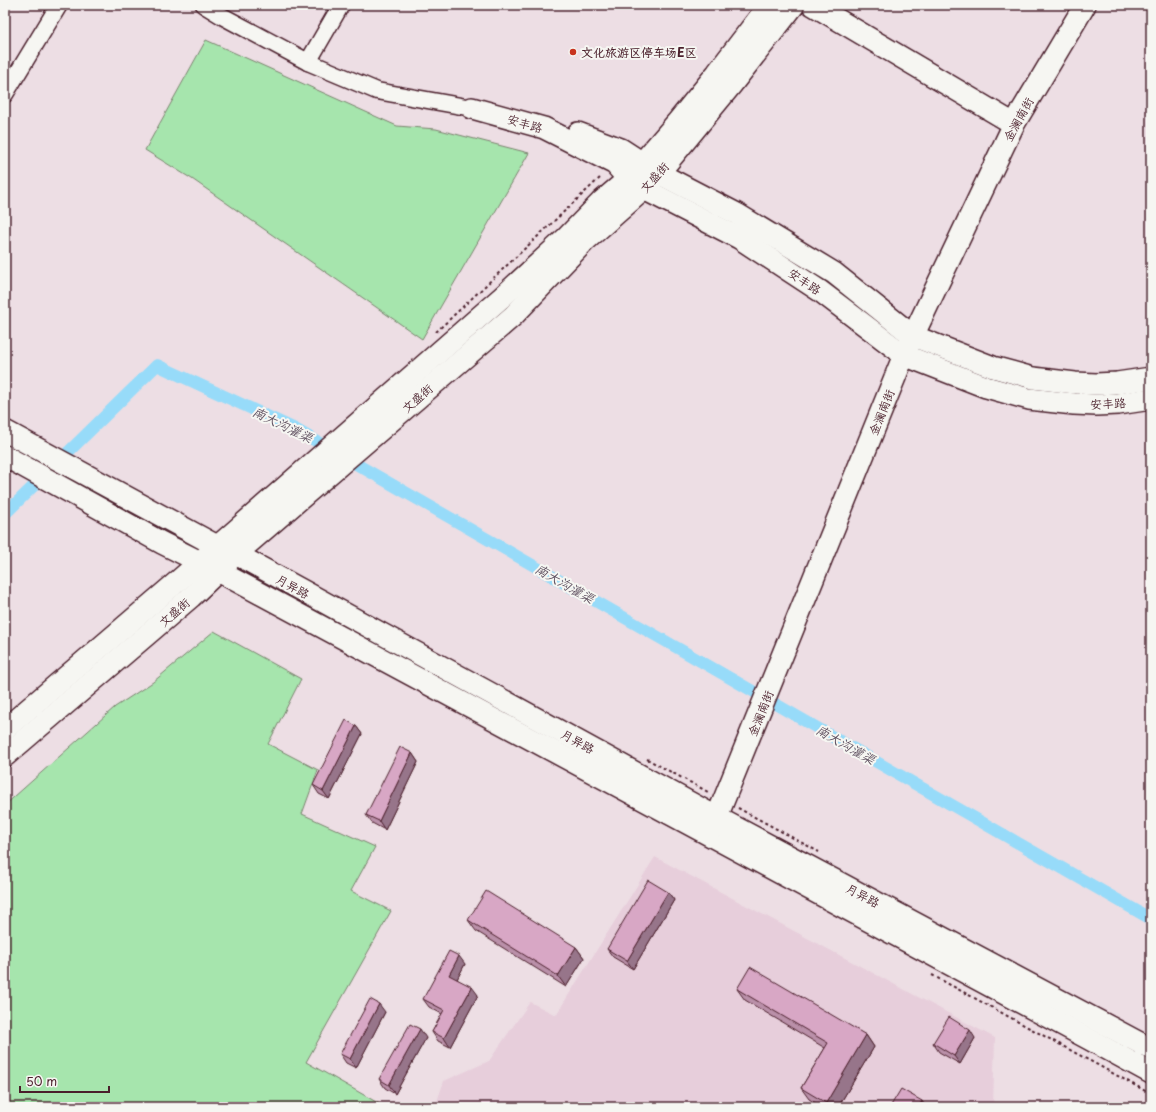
<svg xmlns="http://www.w3.org/2000/svg" width="1156" height="1112" viewBox="0 0 1156 1112" font-family="'Playpen Sans','LXGW WenKai TC',sans-serif">
	<style>
		.built { fill: #e7cedb }
		.green { fill: #a6e5ad; stroke: #78826c }
		.lines { fill: none; stroke-linecap: round; stroke-linejoin: round }
		.canal { stroke: #97dbf9; stroke-width: 12 }
		.minor-casing { stroke: #4a1f2b; stroke-width: 19 }
		.major-casing { stroke: #4a1f2b; stroke-width: 24 }
		.path { stroke: #4a1f2b; stroke-width: 2; stroke-dasharray: 3 3; stroke-linecap: butt }
		.minor { stroke: #f6f6f2; stroke-width: 16 }
		.major { stroke: #f6f6f2; stroke-width: 21 }
		.wall { fill: #ba90a9; stroke: #4a1f2b }
		.shaded-wall { fill: #97758a; stroke: #4a1f2b }
		.building { fill: #d8a7c5; stroke: #4a1f2b }
		.poi-dot { fill: #c8321e; stroke: #f6f6f2; stroke-width: 1.5 }
		.labels { text-anchor: middle; dominant-baseline: central; stroke-width: 4; stroke-linejoin: round; paint-order: stroke }
		.poi-label { font-size: 12px; font-weight: bold; fill: #4a1f2b; stroke: #f6f6f2; text-anchor: start }
		.street-label { font-size: 12px; fill: #4a1f2b; stroke: #f6f6f2 }
		.water-label { font-size: 13px; font-style: italic; fill: #5d4e5e; stroke: #f6f6f2 }
	</style>
	<rect width="100%" height="100%" fill="#eddee4"/>
	<filter id="ink" filterUnits="userSpaceOnUse"><feTurbulence type="fractalNoise" baseFrequency=".025" numOctaves="2"/><feDisplacementMap in="SourceGraphic" scale="8" xChannelSelector="R" yChannelSelector="G"/><feConvolveMatrix kernelMatrix="1 2 1 2 8 2 1 2 1" color-interpolation-filters="sRGB"/></filter>
	<g filter="url(#ink)">
		<path class="built" d="M 655,857 L 995,1038 L 993,1107 L 435,1107 L 444,1081 L 489,1061 L 530,1002 L 556,1015 Z"/>
		<g class="green">
			<path d="M 206,40 L 397,126 L 436,129 L 529,153 L 422,339 L 192,179 L 145,150 Z"/>
			<path d="M 214,631 L 301,679 L 268,744 L 318,770 L 302,814 L 375,847 L 351,891 L 391,911 L 306,1062 L 385,1107 L 5,1107 L 5,805 L 115,707 L 153,682 Z"/>
		</g>
		<g class="lines">
			<path class="canal" d="M 5,514 L 157,365 L 295,429 L 1151,919"/>
			<g class="minor-casing">
				<g id="minor">
					<path d="M 204,5 L 222,16 L 308,62 L 377,91 L 472,108"/>
					<path d="M 308,62 L 341,5"/>
					<path d="M 5,94 L 59,5"/>
				</g>
			</g>
			<g class="major-casing">
				<g id="major">
					<path d="M 813,5 L 1014,124"/>
					<path d="M 472,108 L 544,128 L 615,164 L 628,179 L 644,189 L 739,238 L 820,291 L 904,355 L 986,387 L 1029,399 L 1074,404 L 1096,405 L 1118,404 L 1151,399"/>
					<path d="M 578,133 L 621,149 L 658,173 L 737,214 L 834,273 L 913,336 L 993,367 L 1033,378 L 1075,383 L 1096,384 L 1117,383 L 1151,378"/>
					<path d="M 5,431 L 217,546 L 236,554 L 718,818 L 1151,1049"/>
					<path d="M 5,456 L 162,543 L 218,571 L 1089,1039 L 1151,1073"/>
					<path d="M 5,729 L 178,581 L 501,298 L 565,239 L 601,202 L 628,179 L 678,121 L 717,73 L 769,5"/>
					<path d="M 5,756 L 191,597 L 236,554 L 513,316 L 585,241 L 644,189 L 653,180 L 732,84 L 794,5"/>
					<path d="M 712,829 L 904,355 L 1014,124 L 1085,5"/>
				</g>
			</g>
			<g class="path">
				<path d="M 436,332 L 602,176"/>
				<path d="M 647,759 L 710,793"/>
				<path d="M 738,808 L 819,852"/>
				<path d="M 932,975 L 1151,1094"/>
			</g>
			<use href="#minor" class="minor"/>
			<use href="#major" class="major"/>
		</g>
		<g class="wall">
			<path d="M 356,726 L 362,734 L 329,799 L 319,794 L 313,785 Z"/>
			<path d="M 412,753 L 418,762 L 385,830 L 372,823 L 366,815 Z"/>
			<path d="M 668,892 L 674,900 L 633,969 L 613,957 L 607,949 Z"/>
			<path d="M 468,920 L 576,947 L 584,958 L 566,987 L 476,931 Z"/>
			<path d="M 465,964 L 457,979 L 478,995 L 450,1047 L 438,1041 L 432,1032 L 442,1014 L 429,1007 L 423,999 Z"/>
			<path d="M 737,989 L 866,1035 L 874,1047 L 838,1107 L 822,1107 L 809,1099 L 801,1088 L 825,1048 L 745,1000 Z"/>
			<path d="M 385,1012 L 356,1068 L 346,1063 L 340,1054 Z"/>
			<path d="M 426,1038 L 395,1094 L 385,1088 L 379,1079 Z"/>
			<path d="M 975,1038 L 960,1064 L 939,1052 L 933,1043 Z"/>
		</g>
		<g class="shaded-wall">
			<path d="M 356,726 L 362,734 L 329,799 L 323,791 Z"/>
			<path d="M 412,753 L 418,762 L 385,830 L 379,821 Z"/>
			<path d="M 668,892 L 674,900 L 633,969 L 627,961 Z"/>
			<path d="M 576,947 L 584,958 L 566,987 L 558,976 Z"/>
			<path d="M 459,956 L 465,964 L 455,983 L 449,975 Z"/>
			<path d="M 472,987 L 478,995 L 450,1047 L 444,1038 Z"/>
			<path d="M 379,1004 L 385,1012 L 356,1068 L 350,1059 Z"/>
			<path d="M 420,1029 L 426,1038 L 395,1094 L 389,1085 Z"/>
			<path d="M 970,1030 L 975,1038 L 960,1064 L 954,1056 Z"/>
			<path d="M 866,1035 L 874,1047 L 838,1107 L 829,1107 L 826,1103 Z"/>
			<path d="M 922,1101 L 926,1107 L 918,1107 Z"/>
		</g>
		<g class="building">
			<path d="M 346,720 L 356,726 L 323,791 L 313,785 Z"/>
			<path d="M 400,747 L 412,753 L 379,821 L 366,815 Z"/>
			<path d="M 648,880 L 668,892 L 627,961 L 607,949 Z"/>
			<path d="M 486,891 L 576,947 L 558,976 L 468,920 Z"/>
			<path d="M 449,951 L 459,956 L 449,975 L 472,987 L 444,1038 L 432,1032 L 444,1010 L 423,999 Z"/>
			<path d="M 750,967 L 866,1035 L 826,1103 L 801,1088 L 828,1043 L 737,989 Z"/>
			<path d="M 370,999 L 379,1004 L 350,1059 L 340,1054 Z"/>
			<path d="M 949,1017 L 970,1030 L 954,1056 L 933,1043 Z"/>
			<path d="M 410,1024 L 420,1029 L 389,1085 L 379,1079 Z"/>
			<path d="M 901,1089 L 922,1101 L 918,1107 L 890,1107 Z"/>
		</g>
	</g>
	<circle class="poi-dot" cx="573" cy="52" r="4"/>
	<g class="labels">
		<g class="poi-label">
			<text x="581" y="52">文化旅游区停车场E区</text>
		</g>
		<g class="street-label">
			<text transform="translate(1018 119) rotate(-61)">金澜南街</text>
			<text transform="translate(525 123) rotate(16)">安丰路</text>
			<text transform="translate(654 177) rotate(-48)">文盛街</text>
			<text transform="translate(805 281) rotate(34)">安丰路</text>
			<text transform="translate(417 398) rotate(-41)">文盛街</text>
			<text transform="translate(1108 403) rotate(-3)">安丰路</text>
			<text transform="translate(881 412) rotate(-68)">金澜南街</text>
			<text transform="translate(293 586) rotate(29)">月异路</text>
			<text transform="translate(174 612) rotate(-41)">文盛街</text>
			<text transform="translate(760 713) rotate(-68)">金澜南街</text>
			<text transform="translate(578 741) rotate(29)">月异路</text>
			<text transform="translate(863 895) rotate(28)">月异路</text>
		</g>
		<g class="water-label">
			<text transform="translate(283 424) rotate(26)">南大沟灌渠</text>
			<text transform="translate(565 583) rotate(30)">南大沟灌渠</text>
			<text transform="translate(846 744) rotate(30)">南大沟灌渠</text>
		</g>
	</g>
	<rect width="1156" height="1112" fill="none" stroke="#f6f6f2" stroke-width="20"/>
	<rect x="10" y="10" width="1136" height="1092" fill="none" stroke="#4a1f2b" stroke-width="1.5" filter="url(#ink)"/>
	<path d="M20 1086v6h89v-6" fill="none" stroke="#4a1f2b" stroke-width="2"/>
	<text x="26" y="1086" font-size="12" fill="#4a1f2b" stroke="#f6f6f2" stroke-width="3" paint-order="stroke">50 m</text>
</svg>
